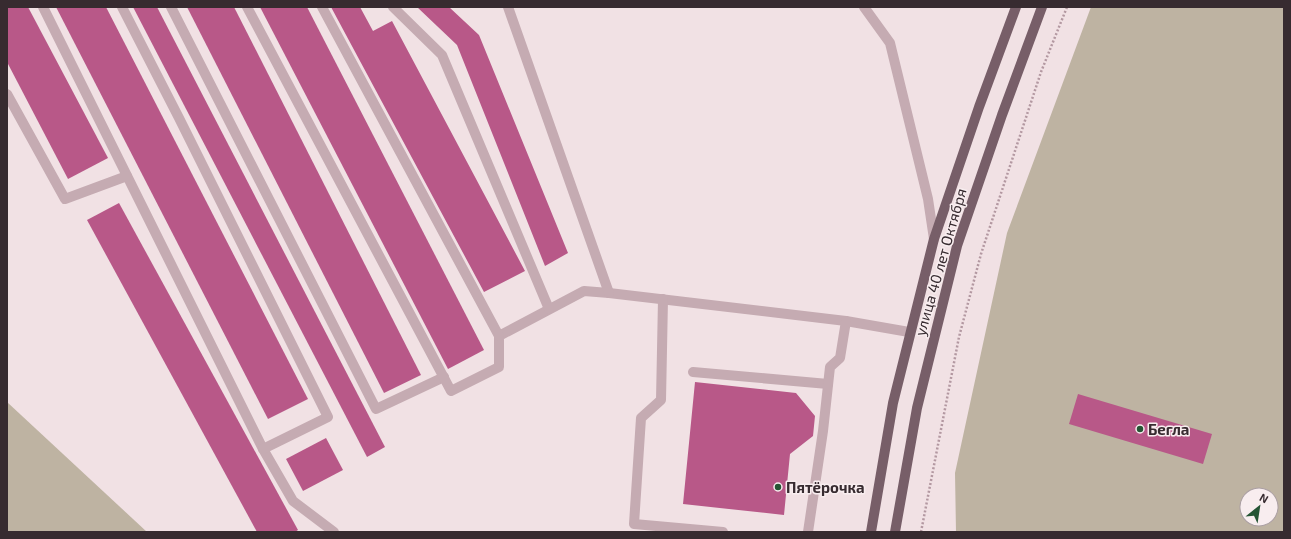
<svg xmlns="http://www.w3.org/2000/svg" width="1291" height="539" viewBox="0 0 1291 539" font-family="'Exo 2',sans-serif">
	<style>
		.green { fill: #beb3a2; fill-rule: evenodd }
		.building { fill: #b85888 }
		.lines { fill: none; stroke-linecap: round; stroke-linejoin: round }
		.path { stroke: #b398a1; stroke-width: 2.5; stroke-dasharray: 2 2; stroke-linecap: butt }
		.minor { stroke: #c5abb2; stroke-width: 10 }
		.major { stroke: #775e68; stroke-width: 10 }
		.poi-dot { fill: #255434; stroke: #f8edef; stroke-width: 1.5 }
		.labels { text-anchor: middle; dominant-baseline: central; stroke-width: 3; stroke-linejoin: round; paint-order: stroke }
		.street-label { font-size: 15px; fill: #372b30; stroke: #f8edef }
		.poi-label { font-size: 15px; font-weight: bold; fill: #372b30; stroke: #f8edef; text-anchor: start }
	</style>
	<rect width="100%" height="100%" fill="#f1e1e4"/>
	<g class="green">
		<path d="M 1091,7 L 1284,7 L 1284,532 L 956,532 L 955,473 L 1007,233 ZM 1247,495 L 1271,495 L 1271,519 L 1247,519 Z"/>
		<path d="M 7,402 L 147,532 L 7,532 Z"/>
	</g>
	<g class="building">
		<path d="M 7,7 L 28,7 L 108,158 L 68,179 L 7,62 Z"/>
		<path d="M 56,7 L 106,7 L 308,399 L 268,419 Z"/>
		<path d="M 133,7 L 157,7 L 385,447 L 367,457 Z"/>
		<path d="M 187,7 L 234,7 L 421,375 L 384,393 Z"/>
		<path d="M 260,7 L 307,7 L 484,350 L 448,369 Z"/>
		<path d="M 331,7 L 360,7 L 373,31 L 392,21 L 525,271 L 484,292 Z"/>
		<path d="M 417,7 L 449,7 L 479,35 L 568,253 L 545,266 L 457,45 Z"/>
		<path d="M 119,203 L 298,530 L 295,532 L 257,532 L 87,220 Z"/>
		<path d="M 695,382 L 796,393 L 815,416 L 813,436 L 790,454 L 784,515 L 683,504 Z"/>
		<path d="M 1078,394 L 1212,434 L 1203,464 L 1069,424 Z"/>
		<path d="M 326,438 L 343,470 L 303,491 L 286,459 Z"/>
	</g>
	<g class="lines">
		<path class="path" d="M 921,532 L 959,337 L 981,254 L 1041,72 L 1067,7"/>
		<g class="minor">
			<path d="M 43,7 L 263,449 L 293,501 L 334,532"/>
			<path d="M 122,7 L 179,118 L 328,417 L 263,449"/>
			<path d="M 171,7 L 376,409 L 444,377"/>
			<path d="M 247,7 L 451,391 L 499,367 L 499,336 L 584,291 L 609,293 L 846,321 L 909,332"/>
			<path d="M 322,7 L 499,336"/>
			<path d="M 393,7 L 442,55 L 549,309"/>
			<path d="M 508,7 L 609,293"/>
			<path d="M 864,7 L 890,43 L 928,199 L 934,239"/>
			<path d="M 7,94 L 65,199 L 127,176"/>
			<path d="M 663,299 L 661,400 L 641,418 L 634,524 L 723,532"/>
			<path d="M 693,372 L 828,384"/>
			<path d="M 808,532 L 823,431 L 830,367 L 840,358 L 846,321"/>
		</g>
		<g class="major">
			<path d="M 871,532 L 893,403 L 934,239 L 979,107 L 1016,7"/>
			<path d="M 895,532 L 917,408 L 957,246 L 1002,115 L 1042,7"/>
		</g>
	</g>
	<g class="poi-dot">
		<circle cx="1140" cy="429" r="4"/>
		<circle cx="778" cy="487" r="4"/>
	</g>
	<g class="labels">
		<g class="street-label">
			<text transform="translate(940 262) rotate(-74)">улица 40 лет Октября</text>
		</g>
		<g class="poi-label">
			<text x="1148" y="429">Бегла</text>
			<text x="786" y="487">Пятёрочка</text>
		</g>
	</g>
	<rect width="1291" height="539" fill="none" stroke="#372b30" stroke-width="16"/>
	<g transform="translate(1259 507) rotate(30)"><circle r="19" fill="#f8edef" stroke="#ab9fa3"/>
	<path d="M0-3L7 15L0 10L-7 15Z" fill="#255434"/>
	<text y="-6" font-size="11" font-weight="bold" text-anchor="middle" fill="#372b30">N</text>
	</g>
</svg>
